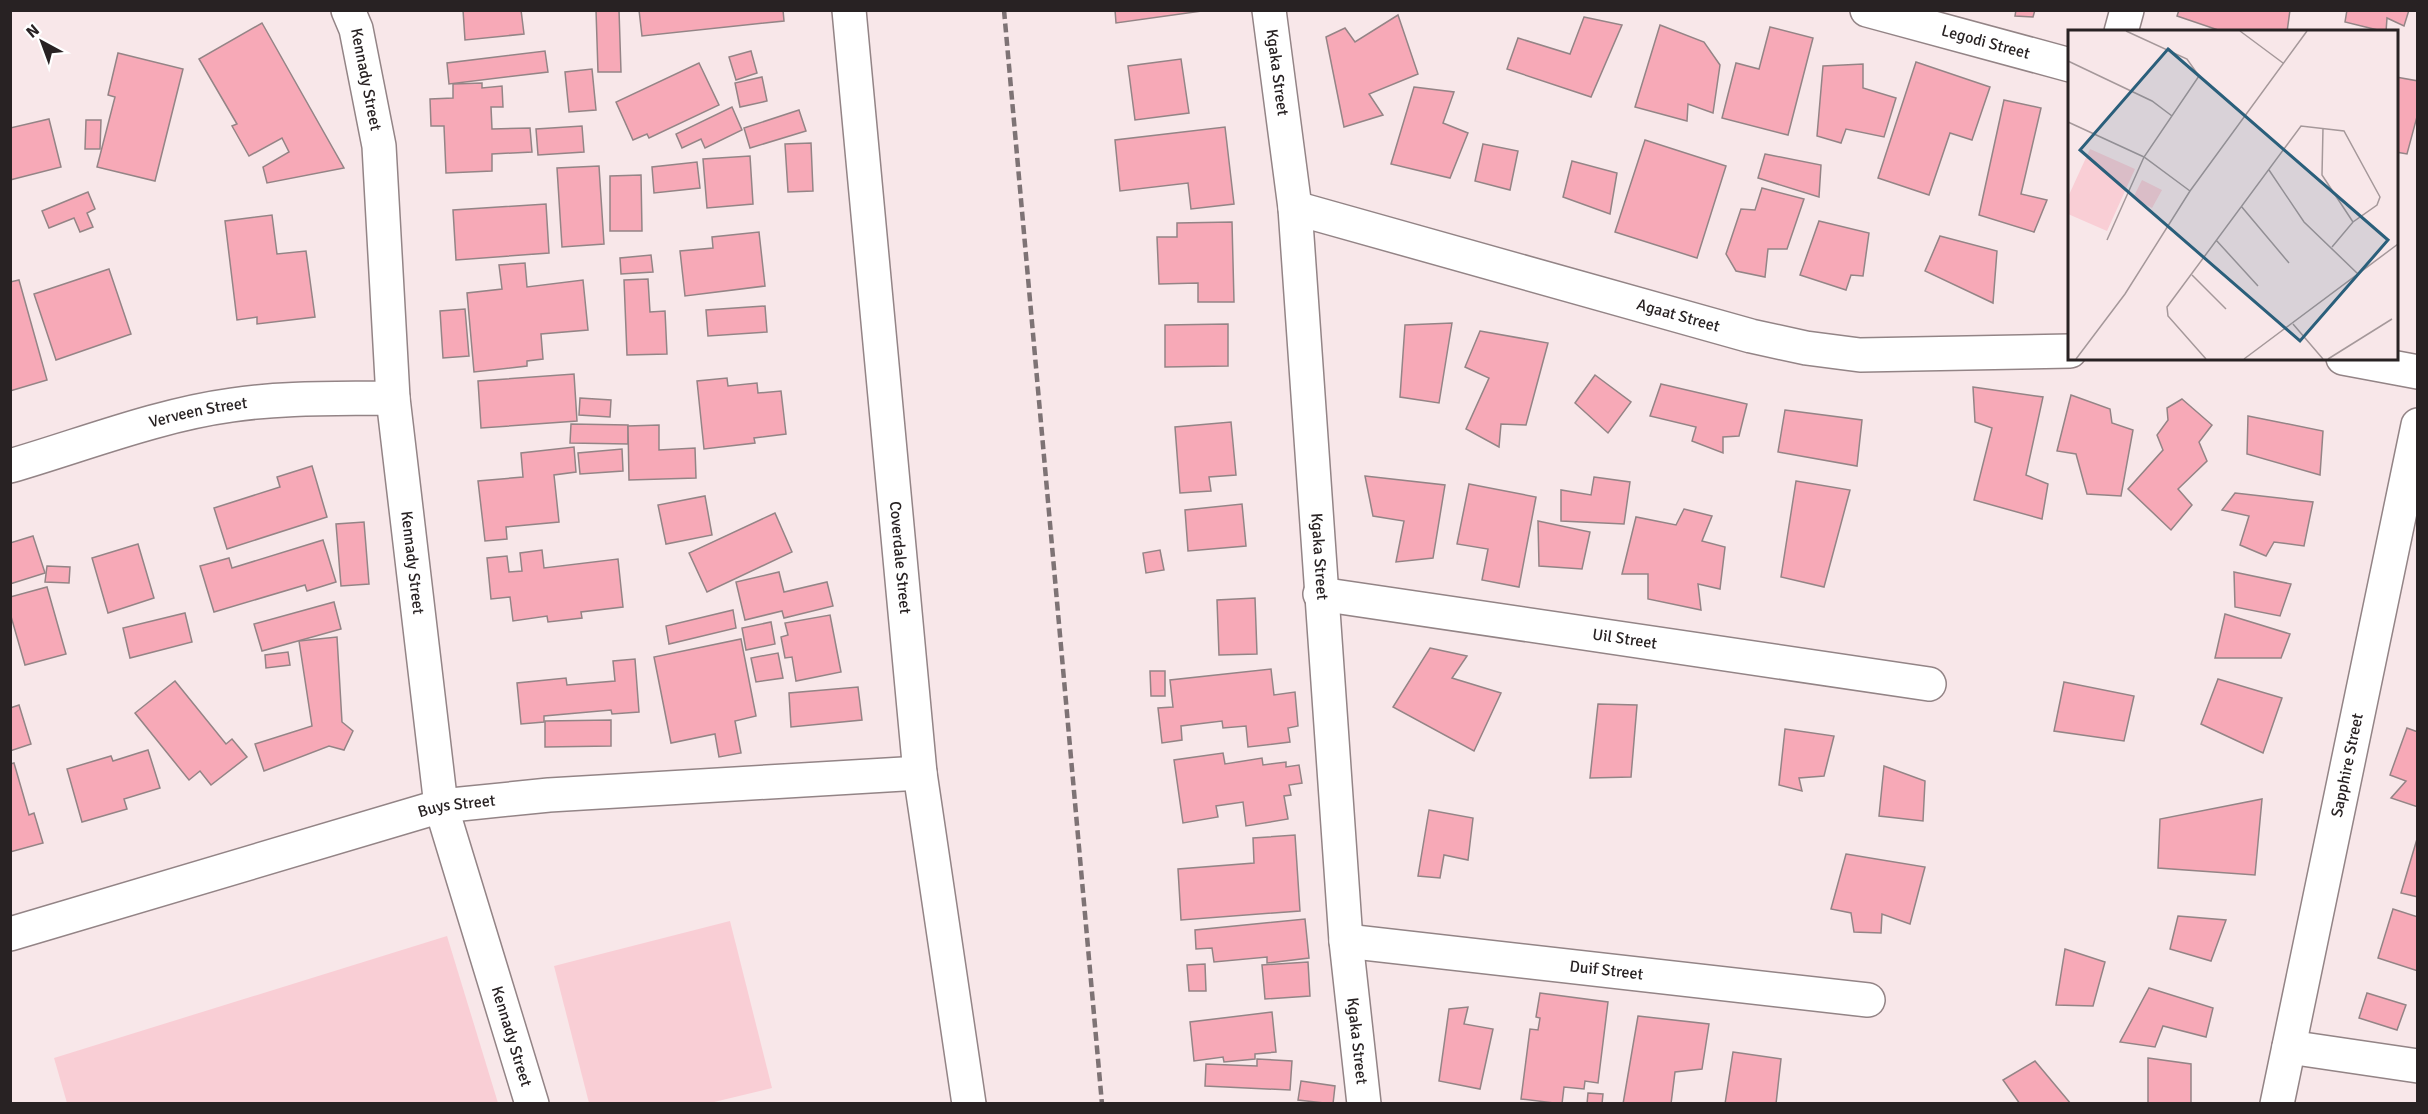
<svg xmlns="http://www.w3.org/2000/svg" width="2428" height="1114" viewBox="0 0 2428 1114" font-family="Signika,sans-serif">
	<style>
		.green { fill: #f9ced5 }
		.building { fill: #f7a9b7; stroke: #948486; stroke-width: 1.5 }
		.lines { fill: none; stroke-linecap: round; stroke-linejoin: round }
		.minor-casing { stroke: #938486; stroke-width: 36 }
		.minor { stroke: #fff; stroke-width: 33 }
		.rail { stroke: #7e7375; stroke-width: 4.5; stroke-dasharray: 9 4.5; stroke-linecap: butt }
		.labels { text-anchor: middle; dominant-baseline: central; stroke-width: 4.5; stroke-linejoin: round; paint-order: stroke }
		.street-label { font-size: 16px; fill: #282223; stroke: #fff }
		.inset-road { fill: none; stroke: #a5989a; stroke-width: 1.5 }
		.view { fill: #2a5f7b; fill-opacity: 0.15; stroke: #2a5f7b; stroke-width: 3 }
		.inset-edge { fill: none; stroke: #282223; stroke-width: 3 }
	</style>
	<rect width="100%" height="100%" fill="#f8e7e9"/>
	<g class="green">
		<path d="M 730,921 L 772,1088 L 710,1103 L 589,1103 L 554,966 Z"/>
		<path d="M 447,936 L 498,1103 L 67,1103 L 54,1058 Z"/>
	</g>
	<g class="building">
		<path d="M 463,10 L 521,10 L 524,34 L 465,40 Z"/>
		<path d="M 596,10 L 619,10 L 621,72 L 598,72 Z"/>
		<path d="M 639,10 L 783,10 L 784,21 L 642,36 Z"/>
		<path d="M 1115,10 L 1209,10 L 1116,23 Z"/>
		<path d="M 2016,10 L 2035,10 L 2033,17 L 2015,16 Z"/>
		<path d="M 2179,10 L 2290,10 L 2287,32 L 2224,32 L 2177,16 Z"/>
		<path d="M 2347,10 L 2409,10 L 2404,26 L 2387,18 L 2386,32 L 2345,22 Z"/>
		<path d="M 1398,15 L 1418,74 L 1369,94 L 1383,115 L 1344,127 L 1326,37 L 1345,28 L 1355,42 Z"/>
		<path d="M 1584,17 L 1622,25 L 1591,97 L 1507,69 L 1518,38 L 1570,54 Z"/>
		<path d="M 262,23 L 344,168 L 267,183 L 263,167 L 289,152 L 282,138 L 249,156 L 232,126 L 237,124 L 199,59 Z"/>
		<path d="M 1660,25 L 1704,42 L 1720,65 L 1713,113 L 1688,104 L 1687,121 L 1635,107 Z"/>
		<path d="M 1770,27 L 1813,38 L 1788,135 L 1722,118 L 1736,63 L 1759,69 Z"/>
		<path d="M 545,51 L 548,72 L 449,84 L 447,63 Z"/>
		<path d="M 751,51 L 757,73 L 736,80 L 729,57 Z"/>
		<path d="M 118,53 L 183,69 L 155,181 L 97,167 L 115,97 L 108,95 Z"/>
		<path d="M 1181,59 L 1189,113 L 1135,120 L 1128,66 Z"/>
		<path d="M 1916,62 L 1990,87 L 1972,140 L 1950,133 L 1929,195 L 1878,178 Z"/>
		<path d="M 699,63 L 719,105 L 649,138 L 647,134 L 633,140 L 616,102 Z"/>
		<path d="M 1863,64 L 1863,88 L 1896,98 L 1884,137 L 1846,129 L 1841,143 L 1817,136 L 1823,66 Z"/>
		<path d="M 592,69 L 596,110 L 569,112 L 565,72 Z"/>
		<path d="M 762,77 L 767,101 L 740,107 L 735,83 Z"/>
		<path d="M 2396,77 L 2418,81 L 2418,113 L 2407,154 L 2396,152 Z"/>
		<path d="M 482,83 L 482,88 L 502,86 L 503,107 L 491,107 L 492,129 L 530,128 L 532,152 L 492,154 L 492,171 L 446,173 L 444,126 L 431,126 L 430,99 L 453,98 L 453,84 Z"/>
		<path d="M 1414,87 L 1454,92 L 1443,123 L 1468,133 L 1450,178 L 1391,164 Z"/>
		<path d="M 2004,100 L 2041,108 L 2021,194 L 2047,200 L 2034,232 L 1979,215 Z"/>
		<path d="M 732,107 L 742,130 L 705,148 L 701,139 L 682,148 L 676,134 Z"/>
		<path d="M 799,110 L 806,131 L 750,148 L 744,128 Z"/>
		<path d="M 49,119 L 61,167 L 10,180 L 10,128 Z"/>
		<path d="M 86,120 L 101,120 L 100,149 L 85,149 Z"/>
		<path d="M 582,126 L 584,152 L 538,155 L 536,129 Z"/>
		<path d="M 1225,127 L 1234,204 L 1191,209 L 1188,183 L 1120,191 L 1115,140 Z"/>
		<path d="M 1645,140 L 1726,166 L 1697,258 L 1615,232 Z"/>
		<path d="M 811,143 L 813,191 L 788,192 L 785,144 Z"/>
		<path d="M 1483,144 L 1518,151 L 1510,190 L 1475,181 Z"/>
		<path d="M 1765,154 L 1821,165 L 1819,197 L 1758,178 Z"/>
		<path d="M 750,156 L 753,204 L 707,208 L 703,159 Z"/>
		<path d="M 1572,161 L 1617,173 L 1610,214 L 1563,197 Z"/>
		<path d="M 697,162 L 700,188 L 654,193 L 652,167 Z"/>
		<path d="M 599,166 L 604,244 L 562,247 L 557,168 Z"/>
		<path d="M 641,175 L 642,231 L 610,231 L 610,176 Z"/>
		<path d="M 1762,188 L 1804,199 L 1787,249 L 1768,249 L 1765,277 L 1736,271 L 1726,254 L 1741,209 L 1755,210 Z"/>
		<path d="M 88,192 L 95,209 L 87,213 L 93,227 L 80,232 L 74,218 L 49,228 L 42,211 Z"/>
		<path d="M 546,204 L 549,253 L 456,260 L 453,210 Z"/>
		<path d="M 272,215 L 277,254 L 306,251 L 315,317 L 257,324 L 257,317 L 237,320 L 225,221 Z"/>
		<path d="M 1819,221 L 1869,233 L 1863,276 L 1851,275 L 1846,290 L 1800,275 Z"/>
		<path d="M 1232,222 L 1234,302 L 1198,302 L 1198,283 L 1159,284 L 1157,237 L 1177,237 L 1177,223 Z"/>
		<path d="M 759,232 L 765,286 L 685,296 L 680,251 L 713,248 L 712,237 Z"/>
		<path d="M 1940,236 L 1997,251 L 1993,303 L 1925,271 Z"/>
		<path d="M 651,255 L 653,272 L 621,274 L 620,258 Z"/>
		<path d="M 525,263 L 527,287 L 583,280 L 588,330 L 541,334 L 543,359 L 527,361 L 527,366 L 474,372 L 467,293 L 502,289 L 499,265 Z"/>
		<path d="M 109,269 L 131,334 L 56,360 L 34,294 Z"/>
		<path d="M 648,279 L 650,312 L 665,311 L 667,354 L 627,355 L 624,280 Z"/>
		<path d="M 19,280 L 47,380 L 10,391 L 10,282 Z"/>
		<path d="M 765,306 L 767,332 L 708,336 L 706,310 Z"/>
		<path d="M 465,309 L 469,356 L 443,358 L 440,311 Z"/>
		<path d="M 1452,323 L 1439,403 L 1400,397 L 1405,325 Z"/>
		<path d="M 1228,324 L 1228,366 L 1165,367 L 1165,325 Z"/>
		<path d="M 1480,331 L 1548,343 L 1526,425 L 1501,424 L 1499,447 L 1466,429 L 1489,378 L 1465,367 Z"/>
		<path d="M 574,374 L 577,421 L 481,428 L 478,381 Z"/>
		<path d="M 1595,375 L 1631,402 L 1608,433 L 1575,403 Z"/>
		<path d="M 727,378 L 728,386 L 757,383 L 758,393 L 781,391 L 786,434 L 754,438 L 755,443 L 704,449 L 697,381 Z"/>
		<path d="M 1661,384 L 1747,404 L 1739,436 L 1723,437 L 1723,453 L 1692,441 L 1696,427 L 1650,416 Z"/>
		<path d="M 1973,387 L 2043,397 L 2026,475 L 2048,484 L 2042,519 L 1974,500 L 1992,428 L 1975,422 Z"/>
		<path d="M 2071,395 L 2110,409 L 2112,423 L 2133,430 L 2121,496 L 2087,494 L 2076,454 L 2057,451 Z"/>
		<path d="M 580,398 L 611,400 L 610,417 L 579,415 Z"/>
		<path d="M 2182,399 L 2212,425 L 2199,442 L 2207,461 L 2178,489 L 2192,505 L 2171,530 L 2128,489 L 2163,450 L 2157,435 L 2168,420 L 2167,408 Z"/>
		<path d="M 1785,410 L 1862,420 L 1857,466 L 1778,452 Z"/>
		<path d="M 2248,416 L 2323,431 L 2320,475 L 2247,454 Z"/>
		<path d="M 1231,422 L 1236,475 L 1209,477 L 1211,491 L 1180,493 L 1175,427 Z"/>
		<path d="M 571,424 L 628,425 L 628,444 L 570,443 Z"/>
		<path d="M 659,425 L 659,450 L 695,448 L 696,478 L 629,480 L 628,426 Z"/>
		<path d="M 574,447 L 576,472 L 554,475 L 559,522 L 506,527 L 507,539 L 485,541 L 478,481 L 523,477 L 521,453 Z"/>
		<path d="M 622,449 L 623,471 L 580,474 L 578,453 Z"/>
		<path d="M 312,466 L 327,517 L 227,549 L 214,508 L 280,487 L 277,477 Z"/>
		<path d="M 1365,476 L 1445,485 L 1433,558 L 1396,562 L 1404,521 L 1373,516 Z"/>
		<path d="M 1594,477 L 1630,482 L 1624,524 L 1561,521 L 1561,490 L 1591,495 Z"/>
		<path d="M 1796,481 L 1850,490 L 1824,587 L 1781,577 Z"/>
		<path d="M 1469,484 L 1536,497 L 1519,587 L 1482,580 L 1488,549 L 1457,544 Z"/>
		<path d="M 2235,493 L 2313,502 L 2304,546 L 2274,542 L 2266,556 L 2240,545 L 2249,516 L 2222,510 Z"/>
		<path d="M 705,496 L 712,535 L 666,544 L 658,505 Z"/>
		<path d="M 1242,504 L 1246,546 L 1188,551 L 1185,510 Z"/>
		<path d="M 1684,509 L 1712,516 L 1702,541 L 1725,547 L 1720,589 L 1698,584 L 1701,610 L 1648,599 L 1648,574 L 1622,574 L 1636,517 L 1676,525 Z"/>
		<path d="M 775,513 L 792,552 L 707,592 L 689,553 Z"/>
		<path d="M 1538,521 L 1590,532 L 1582,569 L 1539,566 Z"/>
		<path d="M 364,522 L 369,584 L 341,586 L 336,524 Z"/>
		<path d="M 33,536 L 45,573 L 10,584 L 10,543 Z"/>
		<path d="M 323,540 L 336,582 L 307,591 L 305,585 L 214,612 L 200,566 L 229,558 L 232,568 Z"/>
		<path d="M 138,544 L 154,598 L 108,613 L 92,558 Z"/>
		<path d="M 542,550 L 544,568 L 618,559 L 623,607 L 581,612 L 582,618 L 548,622 L 547,616 L 513,621 L 510,597 L 491,599 L 487,558 L 507,556 L 509,572 L 522,571 L 520,553 Z"/>
		<path d="M 1160,550 L 1164,570 L 1146,573 L 1143,553 Z"/>
		<path d="M 47,566 L 70,567 L 69,583 L 45,582 Z"/>
		<path d="M 779,572 L 784,592 L 827,582 L 833,606 L 784,618 L 782,611 L 745,620 L 736,582 Z"/>
		<path d="M 2234,572 L 2291,584 L 2280,616 L 2235,607 Z"/>
		<path d="M 47,587 L 66,654 L 25,665 L 10,613 L 10,597 Z"/>
		<path d="M 1255,598 L 1257,654 L 1219,655 L 1217,600 Z"/>
		<path d="M 334,602 L 341,629 L 262,651 L 254,624 Z"/>
		<path d="M 733,610 L 736,628 L 669,644 L 666,626 Z"/>
		<path d="M 185,613 L 192,642 L 130,658 L 123,628 Z"/>
		<path d="M 2225,614 L 2290,634 L 2281,658 L 2215,658 Z"/>
		<path d="M 830,615 L 841,672 L 796,681 L 792,657 L 785,658 L 781,637 L 788,635 L 785,623 Z"/>
		<path d="M 771,622 L 775,644 L 746,650 L 742,628 Z"/>
		<path d="M 337,637 L 342,722 L 353,731 L 344,750 L 329,746 L 264,771 L 255,744 L 312,726 L 299,641 Z"/>
		<path d="M 741,639 L 756,716 L 735,721 L 741,753 L 719,757 L 715,734 L 671,743 L 654,657 Z"/>
		<path d="M 1430,648 L 1467,656 L 1452,678 L 1501,693 L 1474,751 L 1393,707 Z"/>
		<path d="M 288,652 L 290,665 L 266,668 L 265,655 Z"/>
		<path d="M 778,653 L 783,678 L 756,682 L 751,658 Z"/>
		<path d="M 635,659 L 639,712 L 612,714 L 611,710 L 544,716 L 544,722 L 521,724 L 517,683 L 566,678 L 567,685 L 615,681 L 613,661 Z"/>
		<path d="M 1271,669 L 1274,695 L 1295,692 L 1298,726 L 1288,728 L 1290,742 L 1248,747 L 1246,726 L 1223,728 L 1222,721 L 1181,726 L 1182,740 L 1162,743 L 1158,708 L 1173,707 L 1170,680 Z"/>
		<path d="M 1150,671 L 1165,671 L 1165,696 L 1151,696 Z"/>
		<path d="M 2218,679 L 2282,698 L 2263,753 L 2201,724 Z"/>
		<path d="M 175,681 L 226,744 L 232,739 L 247,757 L 211,785 L 200,771 L 189,780 L 135,713 Z"/>
		<path d="M 2064,682 L 2134,696 L 2124,741 L 2054,731 Z"/>
		<path d="M 858,687 L 862,720 L 791,727 L 789,693 Z"/>
		<path d="M 1598,704 L 1637,705 L 1631,777 L 1590,778 Z"/>
		<path d="M 19,705 L 31,744 L 10,751 L 10,708 Z"/>
		<path d="M 611,720 L 611,746 L 545,747 L 545,721 Z"/>
		<path d="M 2407,728 L 2418,732 L 2418,807 L 2391,798 L 2406,781 L 2390,775 Z"/>
		<path d="M 1785,729 L 1834,736 L 1824,776 L 1799,778 L 1802,791 L 1779,785 Z"/>
		<path d="M 148,750 L 160,788 L 124,799 L 127,809 L 82,822 L 67,769 L 111,756 L 113,761 Z"/>
		<path d="M 1223,753 L 1225,764 L 1262,758 L 1263,765 L 1286,762 L 1286,767 L 1299,765 L 1302,783 L 1289,785 L 1291,795 L 1284,796 L 1288,819 L 1246,826 L 1243,802 L 1216,806 L 1218,817 L 1183,823 L 1174,760 Z"/>
		<path d="M 14,763 L 29,815 L 34,813 L 43,843 L 10,852 L 10,764 Z"/>
		<path d="M 1884,766 L 1925,781 L 1923,821 L 1879,816 Z"/>
		<path d="M 2262,799 L 2255,875 L 2158,868 L 2160,819 Z"/>
		<path d="M 1429,810 L 1473,818 L 1468,860 L 1444,855 L 1440,878 L 1418,876 Z"/>
		<path d="M 1295,835 L 1300,911 L 1181,920 L 1178,869 L 1254,863 L 1253,838 Z"/>
		<path d="M 2417,839 L 2418,840 L 2418,897 L 2401,893 Z"/>
		<path d="M 1846,854 L 1925,867 L 1910,924 L 1882,914 L 1881,933 L 1854,932 L 1851,913 L 1831,909 Z"/>
		<path d="M 2393,909 L 2418,917 L 2418,971 L 2378,958 Z"/>
		<path d="M 2178,916 L 2226,920 L 2211,961 L 2170,949 Z"/>
		<path d="M 1305,919 L 1309,958 L 1267,963 L 1267,957 L 1214,962 L 1212,948 L 1196,949 L 1195,930 Z"/>
		<path d="M 2065,949 L 2105,962 L 2093,1006 L 2056,1005 Z"/>
		<path d="M 1308,962 L 1310,996 L 1265,999 L 1262,965 Z"/>
		<path d="M 1205,964 L 1206,991 L 1189,991 L 1187,965 Z"/>
		<path d="M 2149,988 L 2213,1008 L 2206,1037 L 2163,1026 L 2155,1047 L 2120,1042 Z"/>
		<path d="M 1540,993 L 1608,1002 L 1598,1083 L 1585,1081 L 1584,1089 L 1564,1087 L 1562,1104 L 1521,1099 L 1530,1029 L 1538,1030 L 1540,1018 L 1536,1017 Z"/>
		<path d="M 2367,993 L 2406,1005 L 2397,1030 L 2359,1018 Z"/>
		<path d="M 1468,1007 L 1464,1024 L 1493,1029 L 1480,1089 L 1439,1081 L 1449,1009 Z"/>
		<path d="M 1272,1012 L 1276,1052 L 1255,1054 L 1255,1059 L 1224,1062 L 1223,1057 L 1194,1061 L 1190,1022 Z"/>
		<path d="M 1638,1016 L 1709,1024 L 1702,1069 L 1675,1072 L 1671,1104 L 1623,1104 Z"/>
		<path d="M 1733,1052 L 1781,1059 L 1776,1104 L 1725,1104 Z"/>
		<path d="M 2148,1058 L 2191,1064 L 2191,1104 L 2148,1104 Z"/>
		<path d="M 1257,1059 L 1292,1061 L 1290,1090 L 1205,1086 L 1206,1064 L 1257,1066 Z"/>
		<path d="M 2035,1061 L 2071,1104 L 2020,1104 L 2003,1080 Z"/>
		<path d="M 1301,1081 L 1335,1086 L 1333,1104 L 1298,1100 Z"/>
		<path d="M 1588,1093 L 1603,1094 L 1602,1104 L 1587,1104 Z"/>
	</g>
	<g class="lines">
		<g class="minor-casing">
			<g id="minor">
				<path id="s1" d="M 348,10 L 356,29 L 379,146 L 393,398 L 441,806 L 532,1104"/>
				<path id="s2" d="M 849,10 L 920,773 L 969,1104"/>
				<path id="s3" d="M 1269,10 L 1295,208 L 1346,941 L 1364,1104"/>
				<path id="s4" d="M 1867,10 L 2070,65"/>
				<path d="M 2121,32 L 2127,10"/>
				<path id="s5" d="M 1295,208 L 1751,336 L 1806,348 L 1860,355 L 2070,351"/>
				<path d="M 2343,358 L 2418,372"/>
				<path id="s6" d="M 10,466 C 82,445 158,415 232,405 C 285,397 339,399 393,398"/>
				<path id="s7" d="M 1320,594 L 1929,684"/>
				<path id="s8" d="M 10,934 L 441,806 L 549,795 L 920,773"/>
				<path id="s9" d="M 1346,941 L 1868,1000"/>
				<path d="M 2289,1047 L 2418,1066"/>
				<path id="s10" d="M 2277,1104 L 2418,425"/>
			</g>
		</g>
		<use href="#minor" class="minor"/>
		<path class="rail" d="M 1004,10 L 1102,1104"/>
	</g>
	<g class="labels">
		<g class="street-label">
			<text stroke="none"><textPath href="#s4" startOffset="123">Legodi Street</textPath></text>
			<text stroke="none"><textPath href="#s3" startOffset="63">Kgaka Street</textPath></text>
			<text stroke="none"><textPath href="#s1" startOffset="72">Kennady Street</textPath></text>
			<text stroke="none"><textPath href="#s5" startOffset="398">Agaat Street</textPath></text>
			<text stroke="none"><textPath href="#s6" startOffset="196">Verveen Street</textPath></text>
			<text stroke="none"><textPath href="#s3" startOffset="549">Kgaka Street</textPath></text>
			<text stroke="none"><textPath href="#s2" startOffset="550">Coverdale Street</textPath></text>
			<text stroke="none"><textPath href="#s1" startOffset="558">Kennady Street</textPath></text>
			<text stroke="none"><textPath href="#s7" startOffset="308">Uil Street</textPath></text>
			<text stroke="none"><textPath href="#s10" startOffset="346">Sapphire Street</textPath></text>
			<text stroke="none"><textPath href="#s8" startOffset="465">Buys Street</textPath></text>
			<text stroke="none"><textPath href="#s9" startOffset="262">Duif Street</textPath></text>
			<text stroke="none"><textPath href="#s1" startOffset="1044">Kennady Street</textPath></text>
			<text stroke="none"><textPath href="#s3" startOffset="1035">Kgaka Street</textPath></text>
		</g>
	</g>
	<g transform="translate(2068 30)">
		<rect width="330" height="330" fill="#f8e7e9"/>
		<path d="M 22,119 L 67,139 L 39,201 L 0,184 L 0,167 ZM 74,150 L 94,160 L 84,178 L 65,168 Z" fill="#f9ced5"/>
		<path class="inset-road" d="M 172,1 L 215,33M 0,31 L 84,71 L 104,86M 0,92 L 76,127 L 122,161M 255,98 L 254,145 L 285,192M 201,140 L 236,192 L 290,244M 173,176 L 221,233M 39,210 L 76,127 L 131,46 L 119,29 L 58,1M 148,210 L 190,256M 124,245 L 158,279M 225,294 L 255,329M 8,329 L 57,264 L 122,161 L 239,1M 138,329 L 100,286 L 99,277 L 233,96 L 276,101 L 312,167 L 309,175 L 285,192 L 264,217M 176,329 L 330,214M 260,329 L 324,289"/>
		<path class="view" d="M 100,19 L 320,210 L 232,311 L 12,120 Z"/>
		<rect width="330" height="330" class="inset-edge"/>
	</g>
	<rect width="2428" height="1114" fill="none" stroke="#282223" stroke-width="24"/>
	<g transform="translate(42 42) rotate(319)" stroke="#ffffff" stroke-width="4.5" paint-order="stroke">
	<path d="M0-4.5L10 22L0 15L-10 22Z" fill="#282223"/>
	<text y="-9" font-size="16" font-weight="bold" text-anchor="middle" fill="#282223">N</text>
	</g>
</svg>
